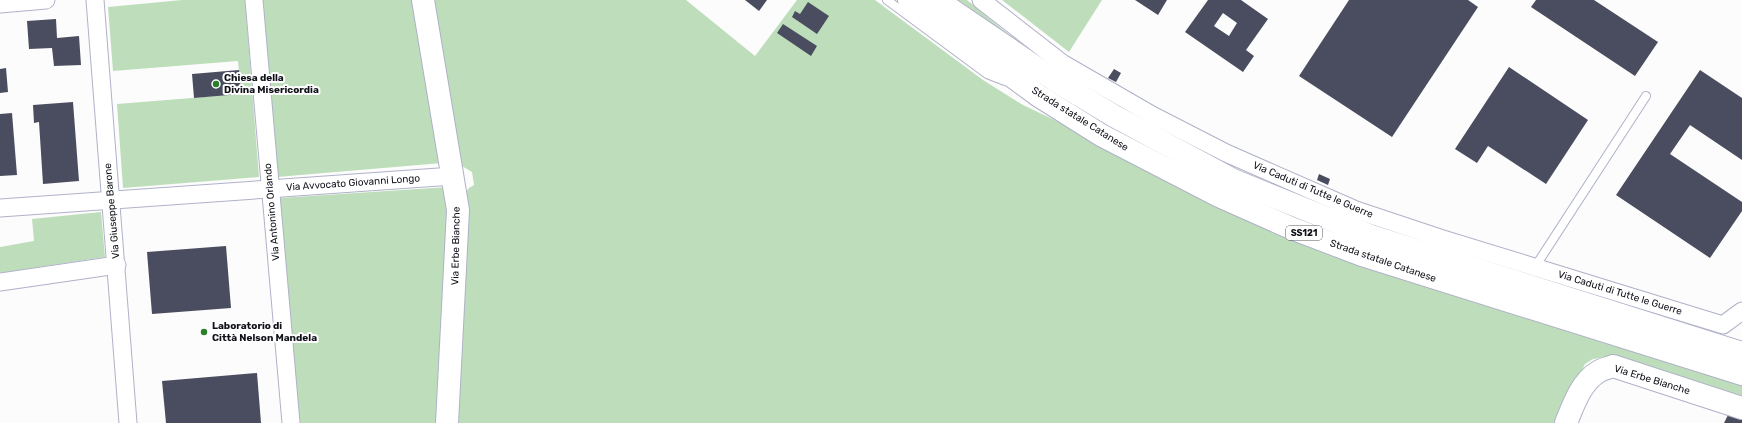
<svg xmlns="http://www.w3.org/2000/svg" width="1742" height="423" viewBox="0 0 1742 423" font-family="Rubik,sans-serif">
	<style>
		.green { fill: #bedebb }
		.building { fill: #4a4d5f; fill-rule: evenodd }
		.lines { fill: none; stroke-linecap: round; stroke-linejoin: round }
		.lane-casing { stroke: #afb2c8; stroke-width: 10 }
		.street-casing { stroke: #afb2c8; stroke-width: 19 }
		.secondary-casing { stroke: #afb2c8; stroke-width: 24 }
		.primary-casing { stroke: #afb2c8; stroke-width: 24 }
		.lane { stroke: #fff; stroke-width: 8 }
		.street { stroke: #fff; stroke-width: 17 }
		.secondary { stroke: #fff; stroke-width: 22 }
		.primary { stroke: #fff; stroke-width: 22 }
		.poi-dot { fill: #2b7e2a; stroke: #fff; stroke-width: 1.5 }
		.labels { text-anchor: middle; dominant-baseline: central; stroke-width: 4; stroke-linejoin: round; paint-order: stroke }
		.shield { fill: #fff; stroke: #57585d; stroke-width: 1 }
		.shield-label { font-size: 9px; font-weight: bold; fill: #0f1018 }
		.poi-label { font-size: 10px; font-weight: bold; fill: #0f1018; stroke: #fff; text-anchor: start }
		.street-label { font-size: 10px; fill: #0f1018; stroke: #fff }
	</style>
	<rect width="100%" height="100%" fill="#fcfcfc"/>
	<g class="green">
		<path d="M 182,0 L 245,0 L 259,177 L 123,188 L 117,104 L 241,94 L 238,61 L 113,71 L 108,7 Z"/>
		<path d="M 262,0 L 416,0 L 442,163 L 277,177 Z"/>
		<path d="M 432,0 L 686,0 L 755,56 L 797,0 L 875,0 L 983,80 L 1023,105 L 1351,261 L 1410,282 L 1742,385 L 1742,399 L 1607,357 L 1593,359 L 1585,364 L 1559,423 L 455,423 L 464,195 L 469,188 L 474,185 L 472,172 L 460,165 Z"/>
		<path d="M 958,0 L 967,0 L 1014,39 Z"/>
		<path d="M 1002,0 L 1102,0 L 1069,52 Z"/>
		<path d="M 448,187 L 451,227 L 439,423 L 299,423 L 280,198 Z"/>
		<path d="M 101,212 L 105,257 L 0,273 L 0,247 L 34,241 L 32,219 Z"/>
	</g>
	<g class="building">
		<path d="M 745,0 L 767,0 L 759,11 Z"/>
		<path d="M 1135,0 L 1167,0 L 1158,15 Z"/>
		<path d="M 1208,0 L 1241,0 L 1268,19 L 1246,50 L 1254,56 L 1243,72 L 1185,32 ZM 1223,13 L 1237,23 L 1229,36 L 1214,26 Z"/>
		<path d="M 1349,0 L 1468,0 L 1478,7 L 1392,137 L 1299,76 Z"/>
		<path d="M 1536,0 L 1594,0 L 1658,42 L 1635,76 L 1531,7 Z"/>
		<path d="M 808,2 L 829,16 L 817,34 L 792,17 L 795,11 L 800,14 Z"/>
		<path d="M 56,19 L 57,38 L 79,36 L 81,65 L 54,66 L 52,48 L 29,49 L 27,21 Z"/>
		<path d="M 783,24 L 817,46 L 811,56 L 777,33 Z"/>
		<path d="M 1509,67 L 1588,120 L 1546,184 L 1488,146 L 1477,163 L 1455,149 Z"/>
		<path d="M 6,68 L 8,92 L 0,93 L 0,69 Z"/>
		<path d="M 1114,69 L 1121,73 L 1116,82 L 1108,78 Z"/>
		<path d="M 239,70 L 241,94 L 194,98 L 192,74 Z"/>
		<path d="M 1700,70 L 1742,98 L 1742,160 L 1690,125 L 1670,154 L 1742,202 L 1742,211 L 1710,258 L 1616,195 Z"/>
		<path d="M 73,102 L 79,181 L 43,184 L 39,122 L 34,123 L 33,105 Z"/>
		<path d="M 12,113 L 17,175 L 0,176 L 0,114 Z"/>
		<path d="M 1319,174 L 1330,179 L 1328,185 L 1317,180 Z"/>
		<path d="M 226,246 L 231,308 L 152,314 L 147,252 Z"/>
		<path d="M 257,373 L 261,423 L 166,423 L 162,381 Z"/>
		<path d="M 1729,413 L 1742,419 L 1742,423 L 1724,423 Z"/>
	</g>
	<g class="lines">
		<g class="lane-casing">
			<g id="lane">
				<path d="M 887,0 L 987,74 L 1005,81"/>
				<path d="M 1535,267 L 1646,96"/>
			</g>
		</g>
		<g class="street-casing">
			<g id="street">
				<path d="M 95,0 L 128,423"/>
				<path d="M 254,0 L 291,423"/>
				<path d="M 981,0 L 1062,63 L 1152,115 L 1226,153 L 1356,210 L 1440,238 L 1723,325 L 1742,311"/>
				<path d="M 0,4 L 46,0"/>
				<path d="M 0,208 L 453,176"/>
				<path d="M 0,282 L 117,265"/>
			</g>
		</g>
		<g class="secondary-casing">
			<g id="secondary">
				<path d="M 423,0 L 458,210 L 447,423"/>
				<path d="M 1566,423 C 1573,406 1581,382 1598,372 C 1602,369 1609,368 1613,366 L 1742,408"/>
			</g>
		</g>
		<g class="primary-casing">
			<g id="primary">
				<path d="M 909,0 L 1039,96 L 1101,135 L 1219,196 L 1291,228 L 1362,255 L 1742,374"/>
				<path d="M 937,0 L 1056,81 L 1114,116 L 1233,180 L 1371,236 L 1742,353"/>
			</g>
		</g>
		<use href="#lane" class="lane"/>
		<use href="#street" class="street"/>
		<use href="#secondary" class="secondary"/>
		<use href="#primary" class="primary"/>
	</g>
	<g class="poi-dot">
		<circle cx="216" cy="84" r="4"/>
		<circle cx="204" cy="332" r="4"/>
	</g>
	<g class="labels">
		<rect class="shield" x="1286" y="226" width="36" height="14" rx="3"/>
		<g class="shield-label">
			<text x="1304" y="233">SS121</text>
		</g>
		<g class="poi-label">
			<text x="224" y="78">Chiesa della<tspan x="224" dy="12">Divina Misericordia</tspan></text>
			<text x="212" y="326">Laboratorio di<tspan x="212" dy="12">Città Nelson Mandela</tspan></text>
		</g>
		<g class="street-label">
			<text transform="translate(1080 119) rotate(32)">Strada statale Catanese</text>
			<text transform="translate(353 183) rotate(-4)">Via Avvocato Giovanni Longo</text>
			<text transform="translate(1313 190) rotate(23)">Via Caduti di Tutte le Guerre</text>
			<text transform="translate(112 211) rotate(-95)">Via Giuseppe Barone</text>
			<text transform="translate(272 212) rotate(-95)">Via Antonino Orlando</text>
			<text transform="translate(456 246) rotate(-89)">Via Erbe Bianche</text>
			<text transform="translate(1383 261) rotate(19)">Strada statale Catanese</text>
			<text transform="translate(1620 293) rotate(17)">Via Caduti di Tutte le Guerre</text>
			<text transform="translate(1652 380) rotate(17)">Via Erbe Bianche</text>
		</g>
	</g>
</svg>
